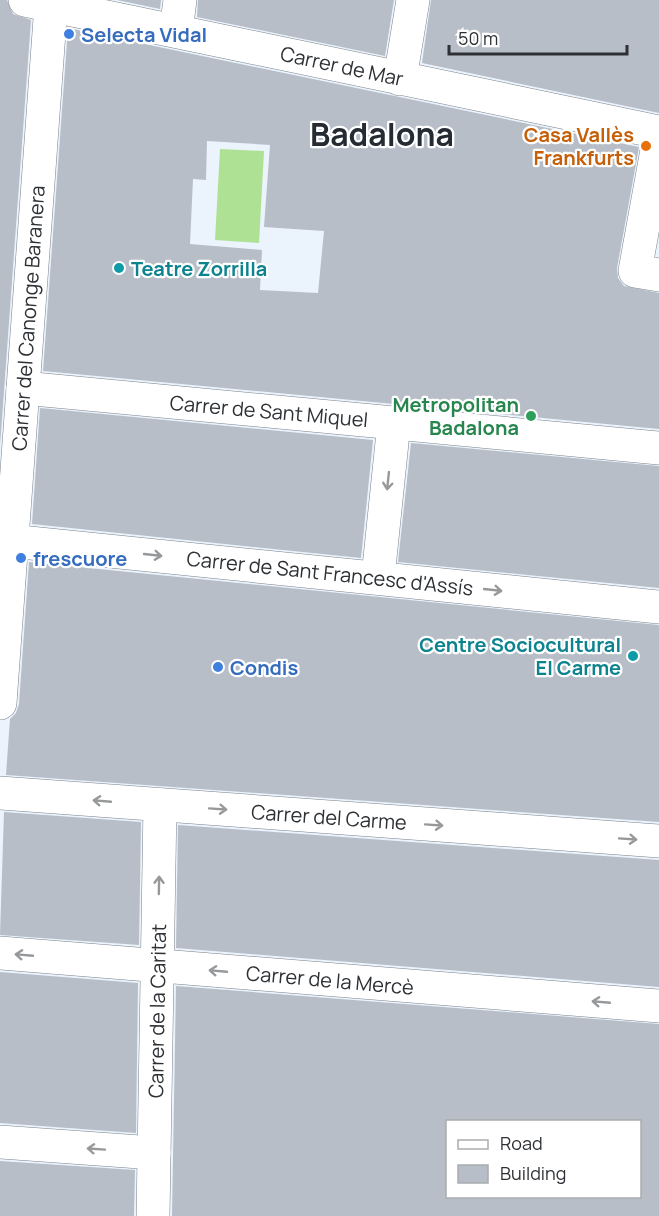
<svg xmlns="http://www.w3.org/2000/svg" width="659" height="1216" viewBox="0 0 659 1216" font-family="Manrope,sans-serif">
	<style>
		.green { fill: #aee194 }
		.building { fill: #b7bec7; fill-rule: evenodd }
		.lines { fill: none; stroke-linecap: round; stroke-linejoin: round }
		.minor-casing { stroke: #7b828a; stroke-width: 34 }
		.minor { stroke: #fff; stroke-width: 33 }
		.oneway { stroke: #96989a }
		.shop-dot { fill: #3f7fe0; stroke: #fff; stroke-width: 2 }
		.food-dot { fill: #e8710a; stroke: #fff; stroke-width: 2 }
		.culture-dot { fill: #0f9aa8; stroke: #fff; stroke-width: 2 }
		.leisure-dot { fill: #2e9e5b; stroke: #fff; stroke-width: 2 }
		.labels { text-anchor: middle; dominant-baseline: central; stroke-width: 4.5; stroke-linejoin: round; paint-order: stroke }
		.shop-label { font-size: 20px; font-weight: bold; fill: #366cbe; stroke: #fff; text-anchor: start }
		.street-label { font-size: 20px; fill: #2d3034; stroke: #fff }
		.food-label { font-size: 20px; font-weight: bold; fill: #c56008; stroke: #fff; text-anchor: end }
		.culture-label { font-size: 20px; font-weight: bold; fill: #0d838f; stroke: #fff; text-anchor: start }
		.leisure-label { font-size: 20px; font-weight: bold; fill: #27864d; stroke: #fff; text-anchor: end }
		.town-label { font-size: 32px; font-weight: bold; fill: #252b32; stroke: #fff }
	</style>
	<rect width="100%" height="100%" fill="#ebf3fc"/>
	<path class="green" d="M 220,149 L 264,151 L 259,243 L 215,240 Z"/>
	<g class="building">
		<path d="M 0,0 L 7,0 L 13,14 L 31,20 L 0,446 Z"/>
		<path d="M 117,0 L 161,0 L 160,9 Z"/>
		<path d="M 198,0 L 394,0 L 385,56 L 197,17 Z"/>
		<path d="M 431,0 L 659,0 L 659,113 L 422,63 Z"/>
		<path d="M 68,28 L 639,147 L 617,268 L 618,278 L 624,286 L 659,293 L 659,429 L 43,371 ZM 207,141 L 270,145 L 264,227 L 324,231 L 318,293 L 260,290 L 262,250 L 190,244 L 193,179 L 206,180 Z"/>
		<path d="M 40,408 L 373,440 L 361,558 L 32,524 Z"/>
		<path d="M 411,443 L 659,466 L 659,588 L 398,562 Z"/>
		<path d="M 29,562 L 659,625 L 659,822 L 6,775 L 10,719 L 16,713 L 19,704 Z"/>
		<path d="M 4,812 L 141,822 L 139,945 L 0,935 Z"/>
		<path d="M 178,825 L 659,860 L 659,987 L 176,948 Z"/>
		<path d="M 0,972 L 138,983 L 136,1133 L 0,1123 Z"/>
		<path d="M 176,986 L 659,1024 L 659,1216 L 172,1216 ZM 447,1122 L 639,1122 L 639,1197 L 447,1197 Z"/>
		<path d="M 0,1161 L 135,1170 L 134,1216 L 0,1216 Z"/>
	</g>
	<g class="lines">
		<g class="minor-casing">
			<g id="minor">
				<path d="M 25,0 L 659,132"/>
				<path d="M 176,31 L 180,0"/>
				<path d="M 400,79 L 413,0"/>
				<path d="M 659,139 L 635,271 L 659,275"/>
				<path d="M 23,388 L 659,448"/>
				<path d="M 0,540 L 659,607"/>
				<path d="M 378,577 L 394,423"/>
				<path d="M 0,703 L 51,5"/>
				<path d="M 0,793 L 659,841"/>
				<path d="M 0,953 L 659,1006"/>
				<path d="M 0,1142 L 154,1153"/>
				<path d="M 153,1216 L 160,805"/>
			</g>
		</g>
		<use href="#minor" class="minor"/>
	</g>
	<defs><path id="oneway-shaft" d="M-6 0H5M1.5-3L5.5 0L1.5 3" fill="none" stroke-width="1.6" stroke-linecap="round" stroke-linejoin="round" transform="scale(1.5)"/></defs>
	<g class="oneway">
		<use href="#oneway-shaft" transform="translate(388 481) rotate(96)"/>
		<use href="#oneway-shaft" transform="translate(153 555) rotate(6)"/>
		<use href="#oneway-shaft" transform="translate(493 590) rotate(6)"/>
		<use href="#oneway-shaft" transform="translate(102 801) rotate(-175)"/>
		<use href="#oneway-shaft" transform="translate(218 809) rotate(4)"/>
		<use href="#oneway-shaft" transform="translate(434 825) rotate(4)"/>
		<use href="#oneway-shaft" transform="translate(628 839) rotate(4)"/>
		<use href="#oneway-shaft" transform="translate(159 885) rotate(-89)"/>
		<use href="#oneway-shaft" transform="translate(24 955) rotate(-175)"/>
		<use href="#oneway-shaft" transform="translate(218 971) rotate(-175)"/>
		<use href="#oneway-shaft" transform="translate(601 1002) rotate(-175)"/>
		<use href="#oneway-shaft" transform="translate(96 1149) rotate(-176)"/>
	</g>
	<g class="shop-dot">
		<circle cx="69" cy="34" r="6"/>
		<circle cx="21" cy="558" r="6"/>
		<circle cx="218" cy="667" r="6"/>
	</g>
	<circle class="food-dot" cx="646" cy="146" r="6"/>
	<g class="culture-dot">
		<circle cx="119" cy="268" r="6"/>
		<circle cx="633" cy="656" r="6"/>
	</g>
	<circle class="leisure-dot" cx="531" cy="416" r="6"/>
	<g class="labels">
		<g class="shop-label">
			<text x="81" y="34">Selecta Vidal</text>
			<text x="33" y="558">frescuore</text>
			<text x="230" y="667">Condis</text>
		</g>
		<g class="street-label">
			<text transform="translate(342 66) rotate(12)">Carrer de Mar</text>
			<text transform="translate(28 318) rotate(-86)">Carrer del Canonge Baranera</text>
			<text transform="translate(269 411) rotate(5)">Carrer de Sant Miquel</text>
			<text transform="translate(330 573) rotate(6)">Carrer de Sant Francesc d'Assís</text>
			<text transform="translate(329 817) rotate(4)">Carrer del Carme</text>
			<text transform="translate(330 980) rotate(5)">Carrer de la Mercè</text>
			<text transform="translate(157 1011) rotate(-89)">Carrer de la Caritat</text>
		</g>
		<g class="food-label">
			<text x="634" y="134">Casa Vallès<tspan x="634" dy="23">Frankfurts</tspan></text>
		</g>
		<g class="culture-label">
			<text x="131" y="268">Teatre Zorrilla</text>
			<text x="621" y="644" text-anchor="end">Centre Sociocultural<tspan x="621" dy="23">El Carme</tspan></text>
		</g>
		<g class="leisure-label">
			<text x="519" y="404">Metropolitan<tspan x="519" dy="23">Badalona</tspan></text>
		</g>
		<g class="town-label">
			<text x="382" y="134">Badalona</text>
		</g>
	</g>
	<rect x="446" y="1120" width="195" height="78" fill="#ffffff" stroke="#abacae" stroke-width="1.5"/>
	<rect x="458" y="1140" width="30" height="9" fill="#ffffff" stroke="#abacae" stroke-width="1.5"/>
	<text x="500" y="1150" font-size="18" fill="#2d3034">Road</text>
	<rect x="458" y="1165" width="30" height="18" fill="#b7bec7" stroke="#abacae" stroke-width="1.5"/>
	<text x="500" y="1180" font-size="18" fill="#2d3034">Building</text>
	<path d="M449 45v9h178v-9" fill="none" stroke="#2d3034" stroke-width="3"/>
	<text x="458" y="45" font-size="18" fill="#2d3034" stroke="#ffffff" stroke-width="4.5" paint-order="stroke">50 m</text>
</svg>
